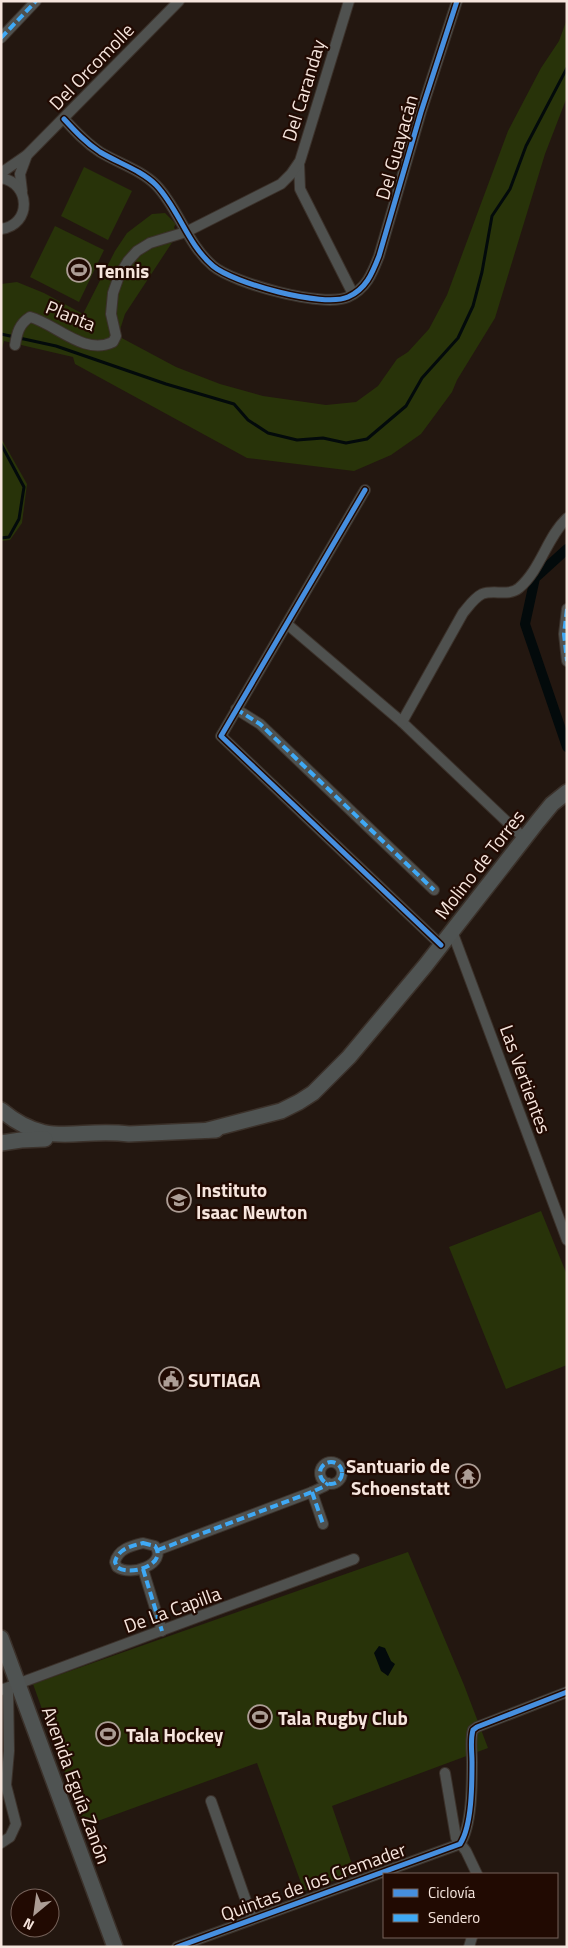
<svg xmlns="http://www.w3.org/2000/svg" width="568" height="1948" viewBox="0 0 568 1948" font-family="'Titillium Web',sans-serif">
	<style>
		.green { fill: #283309 }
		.water { fill: #030a0b }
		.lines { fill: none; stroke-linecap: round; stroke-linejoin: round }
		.stream { stroke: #030a0b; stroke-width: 3 }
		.canal { stroke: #030a0b; stroke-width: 10 }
		.street-casing { stroke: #3b312a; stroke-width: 12 }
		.secondary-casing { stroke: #3b312a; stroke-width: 18 }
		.street { stroke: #4f514f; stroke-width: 10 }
		.secondary { stroke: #4f5352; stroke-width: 15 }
		.quiet { stroke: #3fa9f5; stroke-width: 4; stroke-dasharray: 8 4; stroke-linecap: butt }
		.cycleway-casing { stroke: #210a02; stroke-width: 8 }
		.cycleway { stroke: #468fdf; stroke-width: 5 }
		.labels { text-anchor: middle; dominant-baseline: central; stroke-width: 4.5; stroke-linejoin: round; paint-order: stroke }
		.street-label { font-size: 19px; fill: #f6e5dd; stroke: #210a02 }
		.poi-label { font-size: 19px; font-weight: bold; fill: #f6e5dd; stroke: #210a02; text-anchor: start }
	</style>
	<rect width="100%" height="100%" fill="#231710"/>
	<g class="green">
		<path d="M 567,19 L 567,97 L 545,154 L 495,318 L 457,380 L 452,392 L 421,434 L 391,455 L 354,471 L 247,458 L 75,364 L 73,357 L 4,341 L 1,352 L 1,284 L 17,282 L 44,293 L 83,314 L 115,251 L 127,233 L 152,214 L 165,213 L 176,224 L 174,227 L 177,235 L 125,314 L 118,336 L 176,367 L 220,384 L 263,396 L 326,405 L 356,402 L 378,386 L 397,359 L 408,352 L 429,329 L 447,295 L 508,131 L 541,68 L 559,41 Z"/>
		<path d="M 84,167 L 132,191 L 108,240 L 61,216 Z"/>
		<path d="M 55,226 L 104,250 L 79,302 L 30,277 Z"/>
		<path d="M 1,438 L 27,484 L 22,523 L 10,540 L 1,541 Z"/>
		<path d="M 541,1211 L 567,1275 L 567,1365 L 506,1389 L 449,1247 Z"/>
		<path d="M 408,1552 L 464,1685 L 488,1748 L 332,1806 L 355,1873 L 304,1891 L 257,1763 L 84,1826 L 33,1684 Z"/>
	</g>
	<path class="water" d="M 379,1646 L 385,1648 L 391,1661 L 395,1664 L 388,1676 L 381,1671 L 374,1653 Z"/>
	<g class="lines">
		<g class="stream">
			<path d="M 1,334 L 56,346 L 166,384 L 234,404 L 248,420 L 268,433 L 297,440 L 323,438 L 346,443 L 367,439 L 406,406 L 422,378 L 458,338 L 473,306 L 482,272 L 492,216 L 510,189 L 526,146 L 567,68"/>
			<path d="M 1,444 L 24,487 L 19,519 L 9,537 L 1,538"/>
		</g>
		<path class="canal" d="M 567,549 L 535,578 L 525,624 L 567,747"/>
		<g class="street-casing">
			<g id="street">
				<path d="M 1,38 L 36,1"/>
				<path d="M 64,119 C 75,131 86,143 100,152 C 118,163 141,170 156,185 C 179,209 187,244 213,266 C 233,283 323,308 348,297 C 366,289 372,274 379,256 L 421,112 L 457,1"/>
				<path d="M 27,155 L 179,1"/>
				<path d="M 299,163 L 300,189 L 353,294"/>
				<path d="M 1,173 L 27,155 L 20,174 L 22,191"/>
				<path d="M 1,178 C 31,183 32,225 1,229"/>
				<path d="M 15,345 C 17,333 19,324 30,317 C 56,324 84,356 113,342 L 116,336 L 111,314 L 113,293 L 119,276 L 128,261 L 137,251 L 150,243 L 186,232 L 281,184 L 291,174 L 300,161 L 349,1"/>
				<path d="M 365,490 L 221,736 L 441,945"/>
				<path d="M 567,609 L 564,634 L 567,661"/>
				<path d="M 287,624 L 402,722 L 524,838"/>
				<path d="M 236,709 L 260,724 L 434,890"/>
				<path d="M 402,722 L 463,613 C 469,606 474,598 482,594 C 494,589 508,597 519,588 C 541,569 547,537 567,518"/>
				<path d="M 452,931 L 567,1240"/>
				<circle cx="331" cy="1473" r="11"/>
				<path d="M 312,1492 L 323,1524"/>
				<path d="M 143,1543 L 155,1546 C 168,1564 131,1577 117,1567 L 115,1562 C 118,1549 131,1546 143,1543 Z"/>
				<path d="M 158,1550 L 312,1492 L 325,1486 L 328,1483"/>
				<path d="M 143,1569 L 162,1631"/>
				<path d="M 1,1690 L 354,1559"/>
				<path d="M 445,1773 L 456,1838 L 466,1851 L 477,1874"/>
				<path d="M 211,1801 L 252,1918"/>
				<path d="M 1,1843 L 10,1837 L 16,1824 L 6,1785 L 9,1751 L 8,1688"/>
				<path d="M 177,1947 L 460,1844 C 472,1826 472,1784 472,1762 C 472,1751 470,1740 473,1730 L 477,1727 L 567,1692"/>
				<path d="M 469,1947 L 472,1937"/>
			</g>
		</g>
		<g class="secondary-casing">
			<g id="secondary">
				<path d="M 1,1110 C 49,1150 75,1127 129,1134 L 216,1130"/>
				<path d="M 208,1130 L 281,1111 L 299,1102 L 313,1093 L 349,1057 L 425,966 L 538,821 L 552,804 L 567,792"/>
				<path d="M 1,1143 L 21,1140 L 45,1139"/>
				<path d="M 1,1638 L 115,1947"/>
			</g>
		</g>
		<use href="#street" class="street"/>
		<use href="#secondary" class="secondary"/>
		<g class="quiet">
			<path d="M 1,38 L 36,1"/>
			<path d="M 567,609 L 564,634 L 567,661"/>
			<path d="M 236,709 L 260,724 L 434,890"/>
			<circle cx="331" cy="1473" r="11"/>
			<path d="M 312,1492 L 323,1524"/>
			<path d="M 143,1543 L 155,1546 C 168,1564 131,1577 117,1567 L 115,1562 C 118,1549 131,1546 143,1543 Z"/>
			<path d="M 158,1550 L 312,1492 L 325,1486 L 328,1483"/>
			<path d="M 143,1569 L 162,1631"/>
		</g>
		<g class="cycleway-casing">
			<g id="cycleway">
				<path d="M 64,119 C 75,131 86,143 100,152 C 118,163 141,170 156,185 C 179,209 187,244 213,266 C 233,283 323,308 348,297 C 366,289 372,274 379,256 L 421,112 L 457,1"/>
				<path d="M 365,490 L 221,736 L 441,945"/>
				<path d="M 177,1947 L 460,1844 C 472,1826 472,1784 472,1762 C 472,1751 470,1740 473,1730 L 477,1727 L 567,1692"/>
			</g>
		</g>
		<use href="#cycleway" class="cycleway"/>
	</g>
	<defs>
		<g id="stadium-ring" transform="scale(1.25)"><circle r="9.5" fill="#210a02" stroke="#ac9d95" stroke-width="1.5"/><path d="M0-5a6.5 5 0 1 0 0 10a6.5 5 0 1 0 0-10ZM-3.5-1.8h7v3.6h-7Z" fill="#ac9d95"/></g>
		<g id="school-ring" transform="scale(1.25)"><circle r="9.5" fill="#210a02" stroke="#ac9d95" stroke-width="1.5"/><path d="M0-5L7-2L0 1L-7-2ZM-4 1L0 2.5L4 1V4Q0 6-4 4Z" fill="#ac9d95"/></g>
		<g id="civic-ring" transform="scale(1.25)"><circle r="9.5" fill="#210a02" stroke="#ac9d95" stroke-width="1.5"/><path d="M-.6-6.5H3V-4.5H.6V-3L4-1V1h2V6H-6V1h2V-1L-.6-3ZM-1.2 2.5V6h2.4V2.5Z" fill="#ac9d95"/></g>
		<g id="temple-ring" transform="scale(1.25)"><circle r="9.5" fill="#210a02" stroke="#ac9d95" stroke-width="1.5"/><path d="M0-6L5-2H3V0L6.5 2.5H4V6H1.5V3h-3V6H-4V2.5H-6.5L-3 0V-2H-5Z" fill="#ac9d95"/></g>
	</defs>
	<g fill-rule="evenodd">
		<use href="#stadium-ring" x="79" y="270"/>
		<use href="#school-ring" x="179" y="1200"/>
		<use href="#civic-ring" x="171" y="1379"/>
		<use href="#temple-ring" x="468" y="1476"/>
		<use href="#stadium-ring" x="260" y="1717"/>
		<use href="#stadium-ring" x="108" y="1734"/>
	</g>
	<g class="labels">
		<g class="street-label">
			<text transform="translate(91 66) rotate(-46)">Del Orcomolle</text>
			<text transform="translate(303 90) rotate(-73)">Del Caranday</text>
			<text transform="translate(396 147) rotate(-74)">Del Guayacán</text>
			<text transform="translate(71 315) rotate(22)">Planta</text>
			<text transform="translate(479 864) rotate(-52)">Molino de Torres</text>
			<text transform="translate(526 1079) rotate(70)">Las Vertientes</text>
			<text transform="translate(172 1609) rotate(-20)">De La Capilla</text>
			<text transform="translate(77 1785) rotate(70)">Avenida Eguía Zanón</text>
			<text transform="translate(313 1881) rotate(-20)">Quintas de los Cremader</text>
		</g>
		<g class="poi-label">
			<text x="96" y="270">Tennis</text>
			<text x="196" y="1189">Instituto<tspan x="196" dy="22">Isaac Newton</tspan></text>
			<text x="188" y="1379">SUTIAGA</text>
			<text x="450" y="1465" text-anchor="end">Santuario de<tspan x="450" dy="22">Schoenstatt</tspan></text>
			<text x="278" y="1717">Tala Rugby Club</text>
			<text x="126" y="1734">Tala Hockey</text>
		</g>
	</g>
	<rect width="568" height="1948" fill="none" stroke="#f6e5dd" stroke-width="5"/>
	<rect x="383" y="1873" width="175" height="65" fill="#210a02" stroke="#76625a"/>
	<rect x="393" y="1889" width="25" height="8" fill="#468fdf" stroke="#76625a"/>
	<text x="428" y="1898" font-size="15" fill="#f6e5dd">Ciclovía</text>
	<rect x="393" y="1914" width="25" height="8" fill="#3fa9f5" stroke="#76625a"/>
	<text x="428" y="1923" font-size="15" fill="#f6e5dd">Sendero</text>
	<g transform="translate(35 1913) rotate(209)"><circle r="24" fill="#210a02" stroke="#76625a"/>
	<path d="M0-4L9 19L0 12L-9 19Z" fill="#ac9d95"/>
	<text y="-8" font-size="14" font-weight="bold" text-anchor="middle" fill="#f6e5dd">N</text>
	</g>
</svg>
